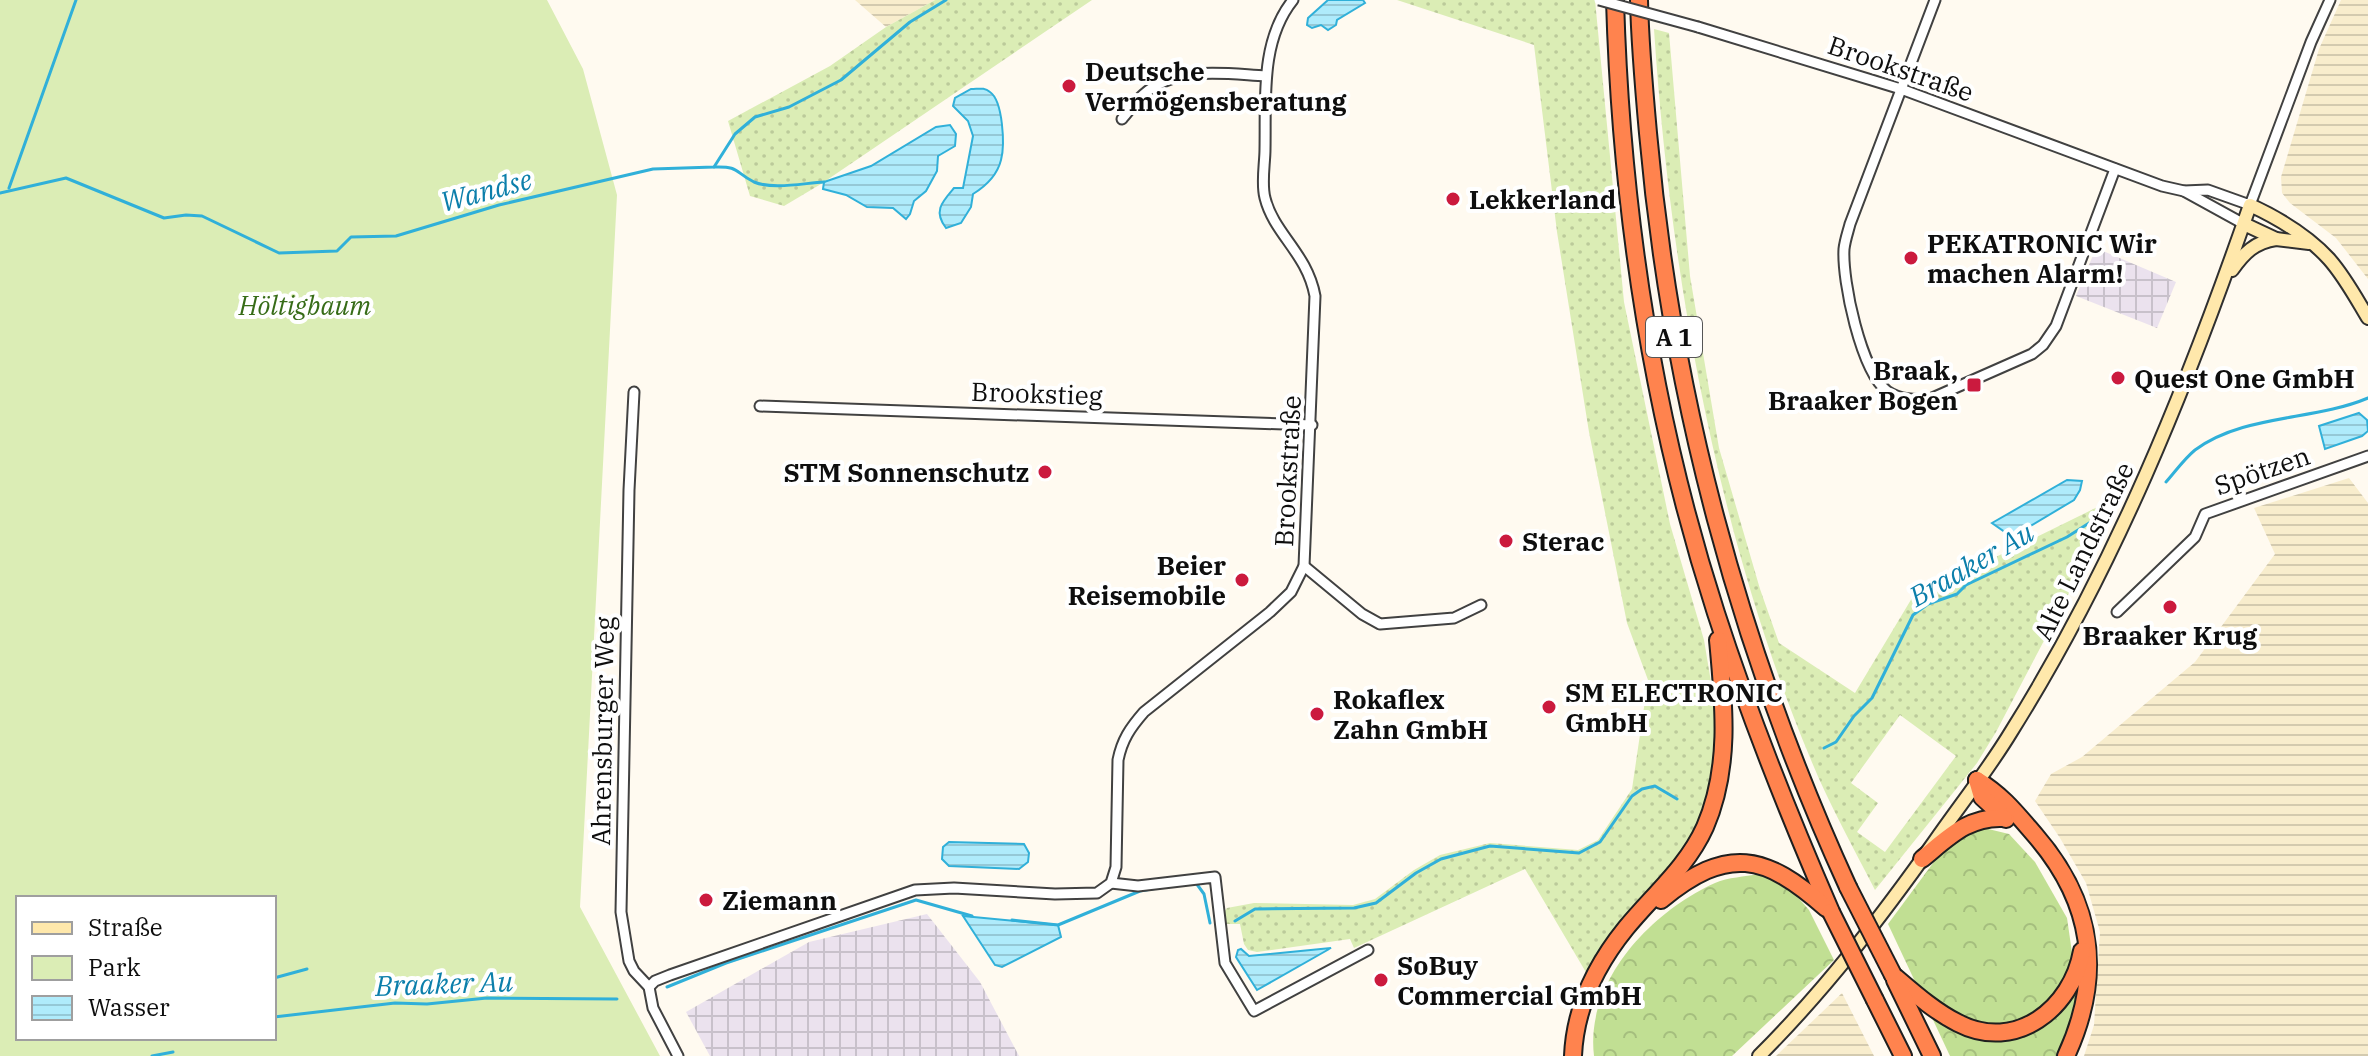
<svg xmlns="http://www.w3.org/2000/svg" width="2368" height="1056" viewBox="0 0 2368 1056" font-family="'IBM Plex Serif',serif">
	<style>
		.industrial { fill: url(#industrial-grid) }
		.farmland { fill: url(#farmland-rules) }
		.grass { fill: url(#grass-dots); fill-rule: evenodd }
		.forest { fill: url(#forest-crowns) }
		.park { fill: #dbedb5; fill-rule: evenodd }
		.water { fill: url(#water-rules); stroke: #30b0d9; stroke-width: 2 }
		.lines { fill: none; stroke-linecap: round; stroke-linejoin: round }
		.stream { stroke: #30b0d9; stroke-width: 3 }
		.street-casing { stroke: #414141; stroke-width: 13 }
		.secondary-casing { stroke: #303030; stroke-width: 16 }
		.highway-casing { stroke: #1f1f1f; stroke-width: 20 }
		.street { stroke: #fff; stroke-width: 9 }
		.secondary { stroke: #ffe8ab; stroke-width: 12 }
		.highway { stroke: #ff834e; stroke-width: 16 }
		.street-bridge-casing { stroke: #414141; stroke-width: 13; stroke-linecap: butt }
		.highway-bridge-casing { stroke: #1f1f1f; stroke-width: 20; stroke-linecap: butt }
		.street-bridge { stroke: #fff; stroke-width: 9 }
		.highway-bridge { stroke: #ff834e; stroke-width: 16 }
		.poi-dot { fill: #cb1a3e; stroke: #fff; stroke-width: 3 }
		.labels { text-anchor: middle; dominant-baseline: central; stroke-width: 8; stroke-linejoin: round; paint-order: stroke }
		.shield { fill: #fff; stroke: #565656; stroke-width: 2 }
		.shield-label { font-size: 24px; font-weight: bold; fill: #0e0e0e }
		.street-label { font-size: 26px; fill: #0e0e0e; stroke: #fff }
		.poi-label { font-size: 26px; font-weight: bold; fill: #0e0e0e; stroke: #fff; text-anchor: start }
		.park-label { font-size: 26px; font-style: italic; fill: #376c18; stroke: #fff }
		.water-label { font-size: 28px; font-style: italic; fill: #0c7fab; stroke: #fff }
	</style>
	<defs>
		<pattern id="industrial-grid" width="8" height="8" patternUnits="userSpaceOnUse" patternTransform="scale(2)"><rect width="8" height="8" fill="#ebe2ee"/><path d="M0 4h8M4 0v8" fill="none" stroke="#c8c1cb"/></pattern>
		<pattern id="farmland-rules" width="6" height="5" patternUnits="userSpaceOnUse" patternTransform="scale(2)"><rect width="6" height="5" fill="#f8edcd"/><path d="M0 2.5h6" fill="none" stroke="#d3caaf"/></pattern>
		<pattern id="grass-dots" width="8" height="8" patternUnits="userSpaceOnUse" patternTransform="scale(2)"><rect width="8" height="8" fill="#dbedb5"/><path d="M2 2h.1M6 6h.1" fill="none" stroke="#bbca9a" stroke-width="1.8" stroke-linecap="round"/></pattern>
		<pattern id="forest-crowns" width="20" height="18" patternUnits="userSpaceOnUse" patternTransform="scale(2)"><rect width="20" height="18" fill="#c1df93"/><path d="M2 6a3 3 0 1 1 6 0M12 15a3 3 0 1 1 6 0" fill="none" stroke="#a5be7e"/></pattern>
		<pattern id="water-rules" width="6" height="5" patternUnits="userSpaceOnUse" patternTransform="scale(2)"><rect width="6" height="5" fill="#afebfb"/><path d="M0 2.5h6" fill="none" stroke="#95c8d6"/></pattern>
	</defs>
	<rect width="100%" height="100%" fill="#fffaf0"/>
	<g class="industrial">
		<path d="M 2096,248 L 2176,282 L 2157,328 L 2076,296 Z"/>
		<path d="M 927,914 L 980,982 L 1019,1056 L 710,1056 L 686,1012 L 809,942 Z"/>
	</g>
	<g class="farmland">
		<path d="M 855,0 L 935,0 L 886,27 Z"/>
		<path d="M 2341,0 L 2368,0 L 2368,279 L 2336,238 L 2290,203 L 2282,193 L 2281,177 L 2319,49 Z"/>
		<path d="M 2349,478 L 2368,503 L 2368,1056 L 2084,1056 L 2094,1025 L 2100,932 L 2086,883 L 2060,838 L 2035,801 L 2051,774 L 2082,757 L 2195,662 L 2275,554 L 2254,508 Z"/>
		<path d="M 1842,993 L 1874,1056 L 1776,1056 Z"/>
	</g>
	<g class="grass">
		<path d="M 935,0 L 1092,0 L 821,184 L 784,206 L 750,196 L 728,121 L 830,66 L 886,27 Z"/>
		<path d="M 1397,0 L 1595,0 L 1624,302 L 1670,524 L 1704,640 L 1716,712 L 1714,771 L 1706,805 L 1684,849 L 1666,874 L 1621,921 L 1587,974 L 1525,869 L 1354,948 L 1350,939 L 1257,952 L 1248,950 L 1244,944 L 1240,924 L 1226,924 L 1224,912 L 1227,908 L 1254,903 L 1353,905 L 1375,899 L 1414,870 L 1440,855 L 1490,843 L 1578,850 L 1598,840 L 1632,789 L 1648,680 L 1627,623 L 1589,432 L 1557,232 L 1534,45 Z"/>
		<path d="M 1654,29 L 1669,33 L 1690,276 L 1719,448 L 1760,589 L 1779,643 L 1855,693 L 1912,598 L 2120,496 L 1996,732 L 1977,763 L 1875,890 C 1853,847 1829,804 1811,760 C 1716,533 1670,272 1654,29 ZM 1900,715 L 1956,756 L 1885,852 L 1857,832 L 1878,803 L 1851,783 Z"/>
	</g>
	<g class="forest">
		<path d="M 1980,827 L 2009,834 L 2035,862 L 2067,918 L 2079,1001 L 2058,1056 L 1950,1056 L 1888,924 L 1939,855 Z"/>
		<path d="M 1758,874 L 1787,885 L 1809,910 L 1834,960 L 1732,1056 L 1594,1056 C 1585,981 1651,912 1715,883 C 1728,877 1745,877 1758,874 Z"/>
	</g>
	<path class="park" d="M 0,0 L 547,0 L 583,69 L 617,195 L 580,907 L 660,1056 L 0,1056 ZM 18,898 L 274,898 L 274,1038 L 18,1038 Z"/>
	<g class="water">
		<path d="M 1328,0 L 1363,0 L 1365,3 L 1337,20 L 1336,25 L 1328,30 L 1321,25 L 1312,28 L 1307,25 L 1308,18 Z"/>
		<path d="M 971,89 C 979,89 984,87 990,92 C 1003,101 1005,145 1001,160 C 997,176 986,186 973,194 L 971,207 L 961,223 L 946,228 C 933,211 942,202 954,188 L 963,188 L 973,136 L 968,121 L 953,106 L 955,98 Z"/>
		<path d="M 950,125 L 956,134 L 955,146 L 938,156 L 937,171 L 926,191 L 914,201 L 910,214 L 906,219 L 893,208 L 867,207 L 846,195 L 823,189 L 824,182 L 871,166 L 936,127 Z"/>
		<path d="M 2359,413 L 2367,420 L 2368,431 L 2362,436 L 2325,449 L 2319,426 Z"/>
		<path d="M 2067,480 L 2082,481 L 2080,490 L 2074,500 L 2012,537 L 1992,523 Z"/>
		<path d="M 949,842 L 1024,844 L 1029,853 L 1028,862 L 1019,869 L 949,866 L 942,859 L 943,847 Z"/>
		<path d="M 963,916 L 1058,925 L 1061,937 L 1002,967 L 995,965 Z"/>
		<path d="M 1331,948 L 1257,990 L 1236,957 L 1238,950 L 1241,949 L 1249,956 Z"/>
	</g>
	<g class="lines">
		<g class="stream">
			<path d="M 714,167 C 740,166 734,172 754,182 C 773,190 804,183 824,182"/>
			<path d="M 9,188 L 76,0"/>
			<path d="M 0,193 L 66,178 L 164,218 L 186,215 L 202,216 L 279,253 L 337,251 L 351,237 L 396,236 L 499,205 L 653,169 L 714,167 L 735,134 L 755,117 L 789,107 L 841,80 L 910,22 L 946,0"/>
			<path d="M 2166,482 C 2175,472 2184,459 2195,450 C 2244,414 2314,421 2368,398"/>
			<path d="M 1824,748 L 1836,742 L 1854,716 L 1872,698 L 1913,615 L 1928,604 L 1957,594 L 1966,585 L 2067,537 L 2105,513"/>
			<path d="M 1196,883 L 1204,894 L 1210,923"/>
			<path d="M 1012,920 L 1058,925 L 1140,891 L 1157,888"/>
			<path d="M 1235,921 L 1255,909 L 1354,908 L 1376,903 L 1416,873 L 1441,859 L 1490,846 L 1579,853 L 1600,842 L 1632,796 L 1642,789 L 1655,786 L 1677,799"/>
			<path d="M 274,978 L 307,969"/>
			<path d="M 667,987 L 726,963 L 916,900 L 972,916"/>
			<path d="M 274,1017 L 395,1003 L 427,1004 L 487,998 L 617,999"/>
			<path d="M 152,1056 L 173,1052"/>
		</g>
		<g class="street-casing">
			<g id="street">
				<path d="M 1935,0 L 1850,224 C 1848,232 1845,240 1844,249 C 1842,281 1861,371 1887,391 C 1900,400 1915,400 1930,399 L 2032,354 L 2043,345 L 2056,326 L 2115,169"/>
				<path d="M 1698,27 L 1901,89 L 2162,186 L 2184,191 L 2208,190 L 2250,205 L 2311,42 L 2330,0"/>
				<path d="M 1122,119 C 1129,111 1135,102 1143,95 C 1176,65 1225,74 1266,76"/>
				<path d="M 2184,191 L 2244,224"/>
				<path d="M 634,392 L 629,490 L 621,912 L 629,961 L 634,971 L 649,987 L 653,1008 L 678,1056"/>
				<path d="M 760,406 L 1312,425"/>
				<path d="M 1304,566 L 1362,614 L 1380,624 L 1454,618 L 1481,605"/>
				<path d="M 2117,612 L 2195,537 L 2205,514 L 2368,456"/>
				<path d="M 1111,883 L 1138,886 L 1215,877 L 1225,963 L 1254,1011 L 1368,950"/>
				<path d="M 649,987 L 655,981 L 670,975 L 915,890 L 954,888 L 1055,894 L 1097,893 L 1111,883 L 1116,867 L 1118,760 C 1122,740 1130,728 1144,712 L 1270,612 L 1291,592 L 1304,566 L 1315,296 C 1307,253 1274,234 1265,198 C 1261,183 1265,164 1265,149 C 1266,99 1260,41 1293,0"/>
			</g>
		</g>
		<g class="secondary-casing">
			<g id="secondary">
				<path d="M 2244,224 L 2276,239 L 2309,243"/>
				<path d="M 2232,270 C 2244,253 2255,242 2276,239"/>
				<path d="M 1759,1056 C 1825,990 1881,917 1935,841 C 1960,805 1988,770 2011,732 C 2114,568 2187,387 2250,205 C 2278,218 2309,237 2329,259 C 2345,277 2356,298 2368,318"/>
			</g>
		</g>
		<g class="highway-casing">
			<g id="highway">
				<path d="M 1615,0 C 1621,207 1652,415 1716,613 C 1749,715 1788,813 1831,912"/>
				<path d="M 1639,0 C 1640,45 1644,89 1648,133 C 1671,394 1739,649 1848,887"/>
				<path d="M 1977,780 C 2002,795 2016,813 2035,835 C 2093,902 2104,974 2066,1056"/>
				<path d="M 1977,780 L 1982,797 L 2006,819"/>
				<path d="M 1922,859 C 1948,838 1968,816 2004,818"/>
				<path d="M 1661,900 C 1728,845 1765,854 1826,908"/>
				<path d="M 1893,975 C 1913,992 1934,1011 1958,1023 C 2016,1053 2072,1008 2082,951"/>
				<path d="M 1895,980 L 1932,1056"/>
				<path d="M 1875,1000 L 1903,1056"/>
				<path d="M 1573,1056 C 1575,1009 1596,965 1626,928 C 1653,895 1687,867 1705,827 C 1731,767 1724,703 1718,640"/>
			</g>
		</g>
		<use href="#street" class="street"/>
		<use href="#secondary" class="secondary"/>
		<use href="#highway" class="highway"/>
		<g class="street-bridge-casing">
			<path id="street-bridge" d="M 1599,0 L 1698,27"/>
		</g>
		<g class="highway-bridge-casing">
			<g id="highway-bridge">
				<path d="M 1848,887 L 1893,975"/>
				<path d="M 1831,912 L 1875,1000"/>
			</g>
		</g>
		<use href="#street-bridge" class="street-bridge"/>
		<use href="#highway-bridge" class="highway-bridge"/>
	</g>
	<g class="poi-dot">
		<circle cx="1069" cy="86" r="8"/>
		<circle cx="1453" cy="199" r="8"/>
		<circle cx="1911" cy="258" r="8"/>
		<circle cx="2118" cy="378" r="8"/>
		<rect x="1966" y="377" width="16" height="16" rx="4"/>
		<circle cx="1045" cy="472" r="8"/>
		<circle cx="1506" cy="541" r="8"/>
		<circle cx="1242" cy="580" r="8"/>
		<circle cx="2170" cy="607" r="8"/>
		<circle cx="1549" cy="707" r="8"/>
		<circle cx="1317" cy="714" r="8"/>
		<circle cx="706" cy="900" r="8"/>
		<circle cx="1381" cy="980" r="8"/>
	</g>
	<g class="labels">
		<rect class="shield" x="1646" y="317" width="56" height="40" rx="6"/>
		<g class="shield-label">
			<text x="1674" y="337">A 1</text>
		</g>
		<g class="street-label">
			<text transform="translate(1901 68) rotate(19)">Brookstraße</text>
			<text transform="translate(1037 393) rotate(2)">Brookstieg</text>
			<text transform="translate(2262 470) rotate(-19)">Spötzen</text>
			<text transform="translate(1287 471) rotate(-87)">Brookstraße</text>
			<text transform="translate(2083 551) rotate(-64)">Alte Landstraße</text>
			<text transform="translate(602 731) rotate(-89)">Ahrensburger Weg</text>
		</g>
		<g class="poi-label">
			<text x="1085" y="71">Deutsche<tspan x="1085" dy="30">Vermögensberatung</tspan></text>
			<text x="1469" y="199">Lekkerland</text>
			<text x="1927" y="243">PEKATRONIC Wir<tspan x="1927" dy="30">machen Alarm!</tspan></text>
			<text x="1958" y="370" text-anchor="end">Braak,<tspan x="1958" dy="30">Braaker Bogen</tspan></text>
			<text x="2134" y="378">Quest One GmbH</text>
			<text x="1029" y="472" text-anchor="end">STM Sonnenschutz</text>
			<text x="1522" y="541">Sterac</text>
			<text x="1226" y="565" text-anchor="end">Beier<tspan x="1226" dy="30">Reisemobile</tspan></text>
			<text x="2170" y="635" text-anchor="middle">Braaker Krug</text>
			<text x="1565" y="692">SM ELECTRONIC<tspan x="1565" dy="30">GmbH</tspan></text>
			<text x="1333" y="699">Rokaflex<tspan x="1333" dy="30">Zahn GmbH</tspan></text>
			<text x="722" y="900">Ziemann</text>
			<text x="1397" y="965">SoBuy<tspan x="1397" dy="30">Commercial GmbH</tspan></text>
		</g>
		<g class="park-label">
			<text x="305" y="305">Höltigbaum</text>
		</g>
		<g class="water-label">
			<text transform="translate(486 190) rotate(-15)">Wandse</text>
			<text transform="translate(1971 564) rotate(-30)">Braaker Au</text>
			<text transform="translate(444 983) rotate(-2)">Braaker Au</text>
		</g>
	</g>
	<rect x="16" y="896" width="260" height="144" fill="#ffffff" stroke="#9f9f9f" stroke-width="2"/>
	<rect x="32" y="922" width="40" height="12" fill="#ffe8ab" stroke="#9f9f9f" stroke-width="2"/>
	<text x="88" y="936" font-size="24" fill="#0e0e0e">Straße</text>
	<rect x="32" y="956" width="40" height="24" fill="#dbedb5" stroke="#9f9f9f" stroke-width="2"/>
	<text x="88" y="976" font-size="24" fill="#0e0e0e">Park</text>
	<rect x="32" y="996" width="40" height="24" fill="url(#water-rules)" stroke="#9f9f9f" stroke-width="2"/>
	<text x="88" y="1016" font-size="24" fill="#0e0e0e">Wasser</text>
</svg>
